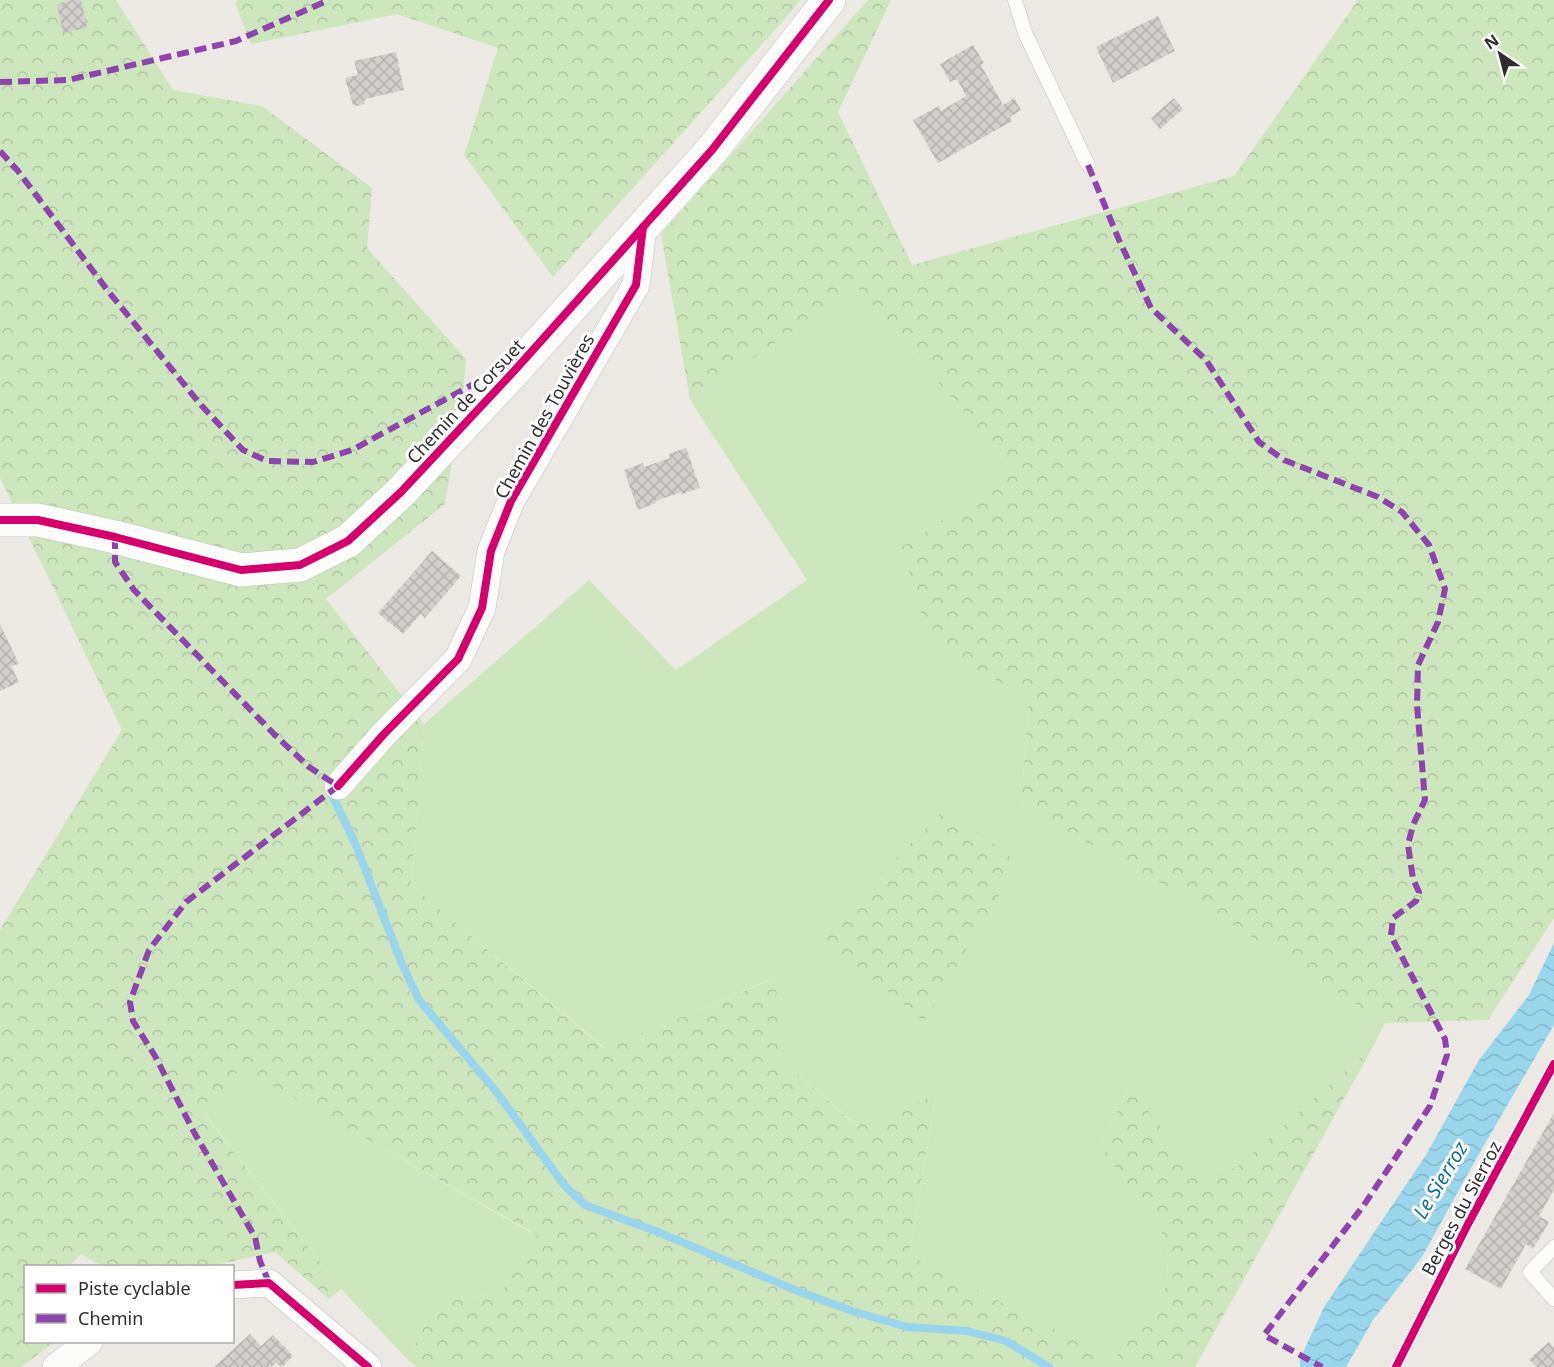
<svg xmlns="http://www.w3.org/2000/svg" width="1554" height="1367" viewBox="0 0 1554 1367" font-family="'Noto Sans',sans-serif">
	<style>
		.grass { fill: #cee6be }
		.forest { fill: url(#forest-crowns) }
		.water { fill: url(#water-waves) }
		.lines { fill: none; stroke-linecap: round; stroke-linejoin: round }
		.stream { stroke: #99d6ec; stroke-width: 8 }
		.building { fill: url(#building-cross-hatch) }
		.lane-casing { stroke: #c5c4c5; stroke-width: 15 }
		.street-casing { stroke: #c5c4c5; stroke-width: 28 }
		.secondary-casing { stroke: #c5c4c5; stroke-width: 34 }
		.lane { stroke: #fcfcfb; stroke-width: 14 }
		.street { stroke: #fcfcfb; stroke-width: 27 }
		.secondary { stroke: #fcfcfb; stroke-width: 33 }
		.quiet { stroke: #8e44ad; stroke-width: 6; stroke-dasharray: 12 6; stroke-linecap: butt }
		.cycleway-casing { stroke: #fff; stroke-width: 11 }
		.cycleway { stroke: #d6006c; stroke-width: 8 }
		.labels { text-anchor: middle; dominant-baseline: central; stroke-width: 6; stroke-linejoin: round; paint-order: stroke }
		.street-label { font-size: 18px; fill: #2e2e2e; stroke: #fff }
		.water-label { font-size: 20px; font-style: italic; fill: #0d6fa3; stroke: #fff }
	</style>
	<defs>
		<pattern id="forest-crowns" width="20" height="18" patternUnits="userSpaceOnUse" patternTransform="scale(1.5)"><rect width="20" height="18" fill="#cee6be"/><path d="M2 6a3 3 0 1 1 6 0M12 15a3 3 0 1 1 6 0" fill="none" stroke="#b1c6a4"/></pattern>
		<pattern id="water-waves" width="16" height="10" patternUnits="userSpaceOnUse" patternTransform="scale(1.5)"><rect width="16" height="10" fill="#99d6ec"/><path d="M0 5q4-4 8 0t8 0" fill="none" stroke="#84b8cb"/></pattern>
		<pattern id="building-cross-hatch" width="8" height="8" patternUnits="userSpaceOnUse" patternTransform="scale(1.5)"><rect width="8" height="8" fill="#d1cecb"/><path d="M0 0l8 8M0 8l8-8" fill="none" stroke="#b4b1af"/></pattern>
	</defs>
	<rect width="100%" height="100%" fill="#ece8e4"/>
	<g class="grass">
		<path d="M 858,288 L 1015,472 L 929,641 L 1029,700 L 1021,806 L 1222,918 L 1385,1023 L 1374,1045 L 1237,1168 L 1194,1172 L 1130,1086 L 1100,1146 L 1167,1240 L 1168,1284 L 1114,1360 L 909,1255 L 936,1096 L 858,1126 L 779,1058 L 775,978 L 606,1049 L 411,885 L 424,724 L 589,580 L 676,670 L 807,580 L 690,400 Z"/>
		<path d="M 240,1067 L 537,1236 L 502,1292 L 435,1304 L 408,1360 L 341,1289 L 205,1114 Z"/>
	</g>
	<g class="forest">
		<path d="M 0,0 L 116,0 L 173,90 L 262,106 L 372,188 L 367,248 L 466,359 L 463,397 L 445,504 L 326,599 L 424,724 L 411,885 L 605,1049 L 776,978 L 779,1058 L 857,1126 L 936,1095 L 909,1255 L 1114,1360 L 1168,1284 L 1167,1240 L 1100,1146 L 1130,1086 L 1194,1172 L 1236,1168 L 1374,1045 L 1195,1367 L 416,1367 L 408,1360 L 435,1304 L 502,1292 L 537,1235 L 240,1068 L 205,1115 L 341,1289 L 329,1299 L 275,1252 L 210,1266 L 102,1266 L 81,1254 L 69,1266 L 26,1266 L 26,1342 L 55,1342 L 21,1367 L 0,1367 L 0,930 L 122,730 L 0,478 Z"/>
		<path d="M 238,0 L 800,0 L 783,21 L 553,277 L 464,155 L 498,48 L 397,14 L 251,44 L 235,3 Z"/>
		<path d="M 868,0 L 891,0 L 838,112 L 912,265 L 1234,176 L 1358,0 L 1554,0 L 1554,918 L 1488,1020 L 1385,1023 L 1222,918 L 1021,806 L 1029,700 L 929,641 L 902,547 L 1015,472 L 858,288 L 690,400 L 661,234 Z"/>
		<path d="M 946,808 L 1018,862 L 924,1022 L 820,935 Z"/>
	</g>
	<path class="water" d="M 1554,943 L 1554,1025 L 1476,1159 L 1422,1257 L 1373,1320 L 1346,1367 L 1300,1367 L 1300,1359 L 1324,1307 L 1426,1155 L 1479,1060 L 1529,995 Z"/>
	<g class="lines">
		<path class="stream" d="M 333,797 L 355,843 L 402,964 L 419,1000 L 495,1090 L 564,1185 L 585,1205 L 658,1232 L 795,1290 L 852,1311 L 907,1327 L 967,1331 L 1006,1341 L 1049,1367"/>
	</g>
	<g class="building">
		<path d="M 72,0 L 81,0 L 87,28 L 63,33 L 57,4 Z"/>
		<path d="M 1158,16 L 1175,51 L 1113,83 L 1096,47 Z"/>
		<path d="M 973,45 L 984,63 L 981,65 L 1003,105 L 1014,98 L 1021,110 L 1010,117 L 1012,121 L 938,163 L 913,120 L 939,106 L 941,111 L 966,96 L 957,79 L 950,82 L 940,64 Z"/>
		<path d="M 396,52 L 404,90 L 365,99 L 364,104 L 357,106 L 353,105 L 345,78 L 358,75 L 354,61 Z"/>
		<path d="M 1174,98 L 1183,109 L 1160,129 L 1151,118 Z"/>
		<path d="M 686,448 L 700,488 L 682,494 L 682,492 L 655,501 L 656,503 L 638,510 L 624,470 L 643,463 L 644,467 L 670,458 L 669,454 Z"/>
		<path d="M 432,551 L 461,576 L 425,618 L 421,614 L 403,634 L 378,613 Z"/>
		<path d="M 0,624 L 19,664 L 11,666 L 19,682 L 0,691 Z"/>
		<path d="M 1554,1113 L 1554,1190 L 1539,1216 L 1549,1222 L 1533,1249 L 1526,1244 L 1501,1289 L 1465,1269 Z"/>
		<path d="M 250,1334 L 261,1346 L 273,1335 L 293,1356 L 282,1367 L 276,1363 L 271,1367 L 214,1367 Z"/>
		<path d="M 1549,1342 L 1554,1348 L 1554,1367 L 1536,1367 L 1529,1359 Z"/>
	</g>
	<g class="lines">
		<g class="lane-casing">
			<g id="lane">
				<path d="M 1015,0 L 1025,33 L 1088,165"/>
				<path d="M 1554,1247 L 1530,1272 L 1554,1299"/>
			</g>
		</g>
		<g class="street-casing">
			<g id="street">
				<path d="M 338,786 L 384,734 L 458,659 L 482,608 L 491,551 L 511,501 L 636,285 L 643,227"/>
				<path d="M 232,1285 L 269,1283 L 368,1367"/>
				<path d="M 56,1367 L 89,1342"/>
			</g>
		</g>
		<g class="secondary-casing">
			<path id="secondary" d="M 0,520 L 38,520 L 115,537 L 241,570 L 300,565 L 348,541 L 401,492 L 515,370 L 712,150 L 829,0"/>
		</g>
		<use href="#lane" class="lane"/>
		<use href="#street" class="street"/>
		<use href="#secondary" class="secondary"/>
		<g class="quiet">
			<path d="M 0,82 L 68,80 L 236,41 L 329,0"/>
			<path d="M 0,151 L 18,171 L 108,291 L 201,405 L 243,450 L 267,461 L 313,462 L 352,450 L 518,360"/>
			<path d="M 1088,165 L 1119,240 L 1151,308 L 1206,360 L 1259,442 L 1284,460 L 1378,497 L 1402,512 L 1429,545 L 1445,589 L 1438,622 L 1418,665 L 1417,705 L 1425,800 L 1413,825 L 1408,845 L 1413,879 L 1419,892 L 1416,901 L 1393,918 L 1391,936 L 1445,1039 L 1447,1055 L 1430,1106 L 1364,1205 L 1264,1335 L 1322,1367"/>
			<path d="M 115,537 L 115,562 L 134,590 L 274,734 L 309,767 L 338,786 L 186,902 L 149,950 L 130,1002 L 133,1021 L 155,1056 L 195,1134 L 255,1237 L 260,1261 L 269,1283"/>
		</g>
		<g class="cycleway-casing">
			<g id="cycleway">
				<path d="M 0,520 L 38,520 L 115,537 L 241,570 L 300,565 L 348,541 L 401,492 L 515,370 L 712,150 L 829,0"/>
				<path d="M 338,786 L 384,734 L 458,659 L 482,608 L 491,551 L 511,501 L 636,285 L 643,227"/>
				<path d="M 232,1285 L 269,1283 L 368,1367"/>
				<path d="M 1396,1367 L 1468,1224 L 1554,1064"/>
			</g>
		</g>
		<use href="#cycleway" class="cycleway"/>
	</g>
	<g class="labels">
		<g class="street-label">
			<text transform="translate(465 401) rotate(-47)">Chemin de Corsuet</text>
			<text transform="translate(544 416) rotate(-61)">Chemin des Touvières</text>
			<text transform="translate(1461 1208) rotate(-62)">Berges du Sierroz</text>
		</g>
		<g class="water-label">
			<text transform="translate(1440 1180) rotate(-59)">Le Sierroz</text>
		</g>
	</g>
	<rect x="24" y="1265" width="210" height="78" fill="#ffffff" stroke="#ababab" stroke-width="1.5"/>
	<rect x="36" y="1284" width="30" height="9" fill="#d6006c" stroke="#ababab" stroke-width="1.5"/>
	<text x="78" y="1295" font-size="18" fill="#2e2e2e">Piste cyclable</text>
	<rect x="36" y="1314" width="30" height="9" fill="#8e44ad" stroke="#ababab" stroke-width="1.5"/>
	<text x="78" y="1325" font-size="18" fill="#2e2e2e">Chemin</text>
	<g transform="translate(1500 54) rotate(325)" stroke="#ffffff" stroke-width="4.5" paint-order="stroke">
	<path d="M0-4.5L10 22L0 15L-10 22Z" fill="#2e2e2e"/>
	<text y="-9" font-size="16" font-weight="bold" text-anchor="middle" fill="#2e2e2e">N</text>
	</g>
</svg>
